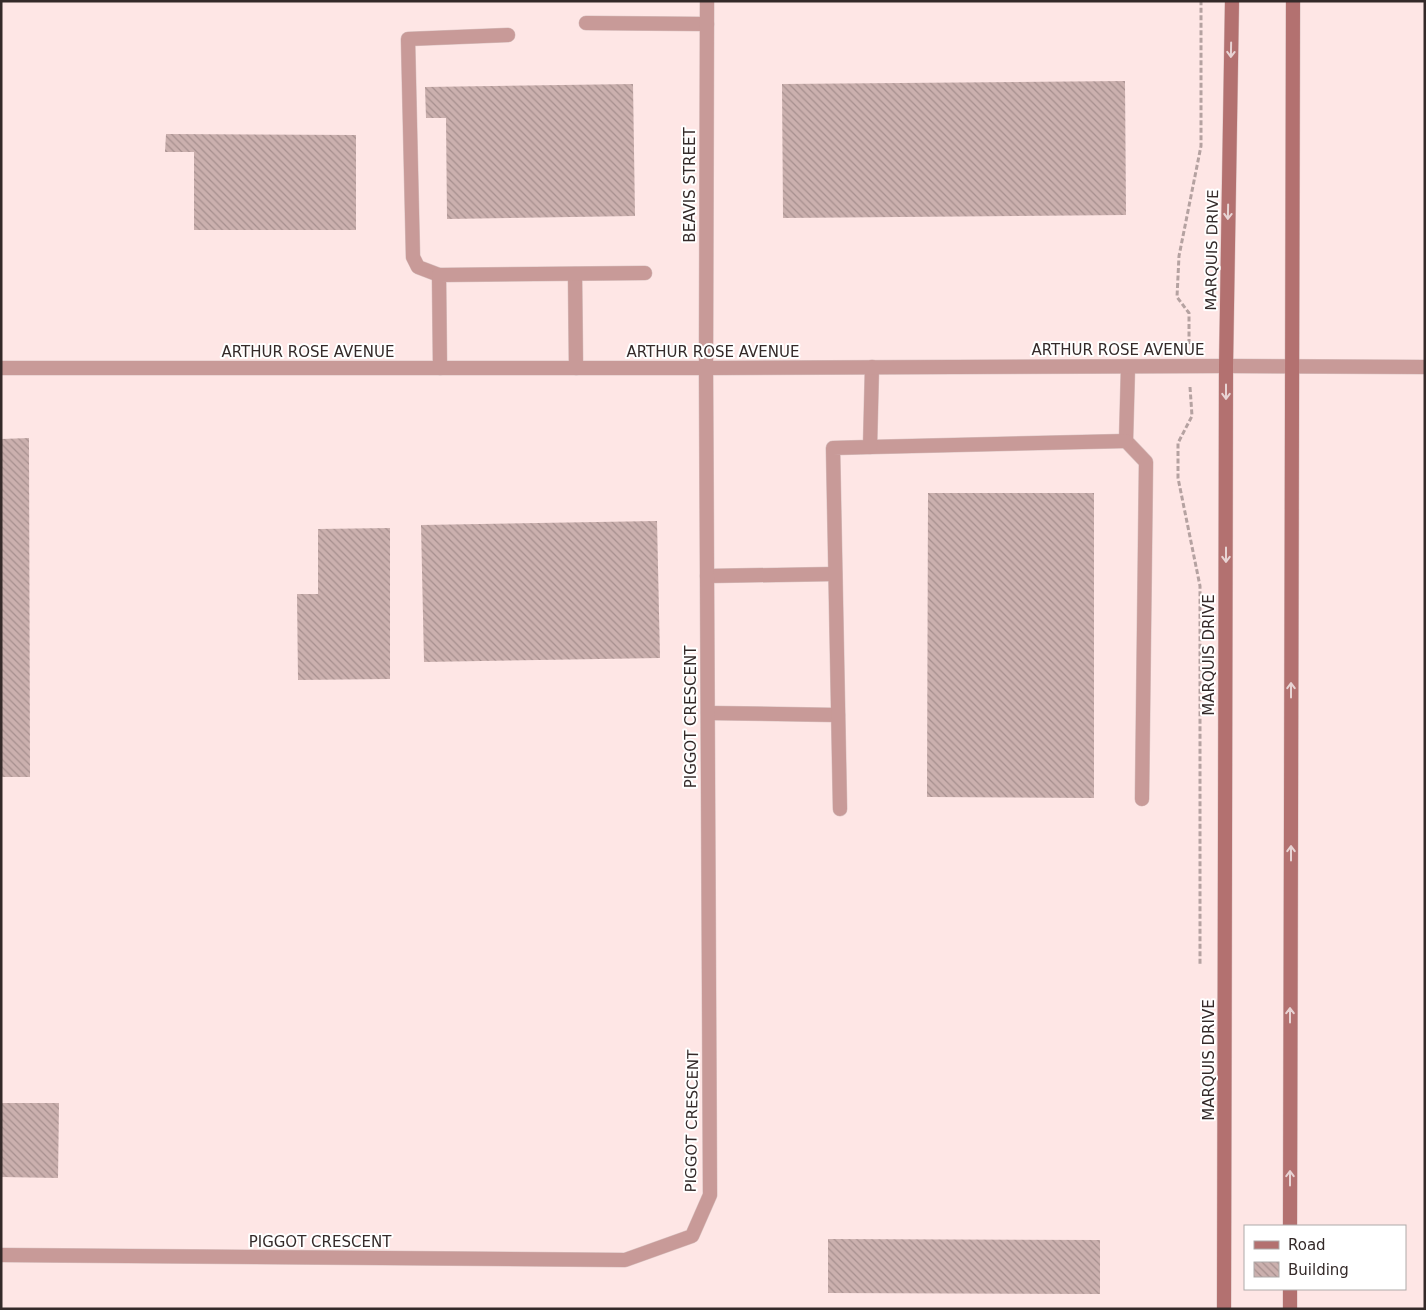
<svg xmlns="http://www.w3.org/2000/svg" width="1426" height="1310" viewBox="0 0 1426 1310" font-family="'DejaVu Sans',sans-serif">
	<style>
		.building { fill: url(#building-back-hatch) }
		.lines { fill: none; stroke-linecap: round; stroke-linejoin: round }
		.service-casing { stroke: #dac4c3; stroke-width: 15 }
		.minor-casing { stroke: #dac4c3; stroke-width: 15 }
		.tertiary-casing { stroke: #dac4c3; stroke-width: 15 }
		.secondary-casing { stroke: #dac4c3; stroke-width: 15 }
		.path { stroke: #b5a2a1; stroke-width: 3; stroke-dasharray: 5 2.5; stroke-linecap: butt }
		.service { stroke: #c89a98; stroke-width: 14 }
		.minor { stroke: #c89a98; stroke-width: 14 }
		.tertiary { stroke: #c89a98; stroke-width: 14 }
		.secondary { stroke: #b37170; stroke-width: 14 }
		.oneway { stroke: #e8d4d4 }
		.labels { text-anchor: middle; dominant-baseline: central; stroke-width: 4; stroke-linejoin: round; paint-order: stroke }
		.street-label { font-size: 15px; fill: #342a29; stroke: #fff }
	</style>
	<defs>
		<pattern id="building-back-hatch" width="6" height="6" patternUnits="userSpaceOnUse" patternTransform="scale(1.25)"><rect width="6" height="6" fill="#cbb0ae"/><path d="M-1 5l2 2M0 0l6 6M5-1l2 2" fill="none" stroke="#a68f8e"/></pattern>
	</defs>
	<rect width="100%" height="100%" fill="#fee6e5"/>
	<g class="building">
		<path d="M 1125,81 L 1126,215 L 783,218 L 782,84 Z"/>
		<path d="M 633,84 L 635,216 L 447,219 L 446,118 L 426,118 L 425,87 Z"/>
		<path d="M 166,134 L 356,135 L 356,230 L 194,230 L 194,152 L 165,152 Z"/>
		<path d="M 29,438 L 30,777 L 1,777 L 1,439 Z"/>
		<path d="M 928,493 L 1094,493 L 1094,798 L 927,797 Z"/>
		<path d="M 657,521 L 660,658 L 424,662 L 421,525 Z"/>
		<path d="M 390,528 L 390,679 L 298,680 L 297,594 L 318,594 L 318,529 Z"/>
		<path d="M 1,1103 L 59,1103 L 58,1178 L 1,1177 Z"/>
		<path d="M 828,1239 L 1100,1240 L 1100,1294 L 828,1293 Z"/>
	</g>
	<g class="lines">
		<g class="service-casing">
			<g id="service">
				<path d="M 586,23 L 707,24"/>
				<path d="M 575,274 L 576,368"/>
				<path d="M 439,275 L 418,267 L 413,257 L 408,39 L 508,35"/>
				<path d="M 1128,367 L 1126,441 L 1146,462 L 1142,799"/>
				<path d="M 440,368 L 439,275 L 645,273"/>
				<path d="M 870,447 L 1126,441"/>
				<path d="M 707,576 L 835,574"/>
				<path d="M 708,713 L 838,715"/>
				<path d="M 840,809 L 833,448 L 870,447 L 872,367"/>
			</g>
		</g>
		<g class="minor-casing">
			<path id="minor" d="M 1,1255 L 625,1260 L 692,1236 L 710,1195 L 706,368 L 707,1"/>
		</g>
		<g class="tertiary-casing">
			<path id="tertiary" d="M 1,368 L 706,368 L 1226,366 L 1425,367"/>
		</g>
		<g class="secondary-casing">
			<g id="secondary">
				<path d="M 1290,1226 L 1293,1"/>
				<path d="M 1224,1309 L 1226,366 L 1232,1"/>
				<path d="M 1290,1309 L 1290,1289"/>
			</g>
		</g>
		<g class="path">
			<path d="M 1189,344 L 1189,313 L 1177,297 L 1179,256 L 1201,146 L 1201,1"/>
			<path d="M 1190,387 L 1192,416 L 1178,443 L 1178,478 L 1200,586 L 1200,966"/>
		</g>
		<use href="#service" class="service"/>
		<use href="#minor" class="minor"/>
		<use href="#tertiary" class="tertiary"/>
		<use href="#secondary" class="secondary"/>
	</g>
	<defs><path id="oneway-shaft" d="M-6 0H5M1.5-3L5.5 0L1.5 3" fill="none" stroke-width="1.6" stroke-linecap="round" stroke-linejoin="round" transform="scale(1.25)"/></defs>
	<g class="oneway">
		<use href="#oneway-shaft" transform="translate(1231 50) rotate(91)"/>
		<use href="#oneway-shaft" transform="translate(1228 212) rotate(91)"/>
		<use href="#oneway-shaft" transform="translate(1226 392) rotate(90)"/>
		<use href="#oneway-shaft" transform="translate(1226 555) rotate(90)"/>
		<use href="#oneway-shaft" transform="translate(1291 690) rotate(-90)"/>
		<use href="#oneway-shaft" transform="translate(1291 853) rotate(-90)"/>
		<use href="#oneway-shaft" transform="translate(1290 1015) rotate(-90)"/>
		<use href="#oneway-shaft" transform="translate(1290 1178) rotate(-90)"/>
	</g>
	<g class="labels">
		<g class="street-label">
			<text transform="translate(690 185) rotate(-90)">BEAVIS STREET</text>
			<text transform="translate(1212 250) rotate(-89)">MARQUIS DRIVE</text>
			<text x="1118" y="350">ARTHUR ROSE AVENUE</text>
			<text x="308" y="352">ARTHUR ROSE AVENUE</text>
			<text x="713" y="352">ARTHUR ROSE AVENUE</text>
			<text transform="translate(1209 655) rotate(-90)">MARQUIS DRIVE</text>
			<text transform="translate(691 717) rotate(-90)">PIGGOT CRESCENT</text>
			<text transform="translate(1209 1060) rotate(-90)">MARQUIS DRIVE</text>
			<text transform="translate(692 1121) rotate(-89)">PIGGOT CRESCENT</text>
			<text x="320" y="1242">PIGGOT CRESCENT</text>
		</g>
	</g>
	<rect width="1426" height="1310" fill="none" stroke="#342a29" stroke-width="5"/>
	<rect x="1244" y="1225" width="162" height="65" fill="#ffffff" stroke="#aeaaa9"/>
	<rect x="1254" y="1241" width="25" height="8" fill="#b37170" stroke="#aeaaa9"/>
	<text x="1288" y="1250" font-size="15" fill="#342a29">Road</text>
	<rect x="1254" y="1262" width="25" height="15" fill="url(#building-back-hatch)" stroke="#aeaaa9"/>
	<text x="1288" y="1275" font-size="15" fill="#342a29">Building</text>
</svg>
